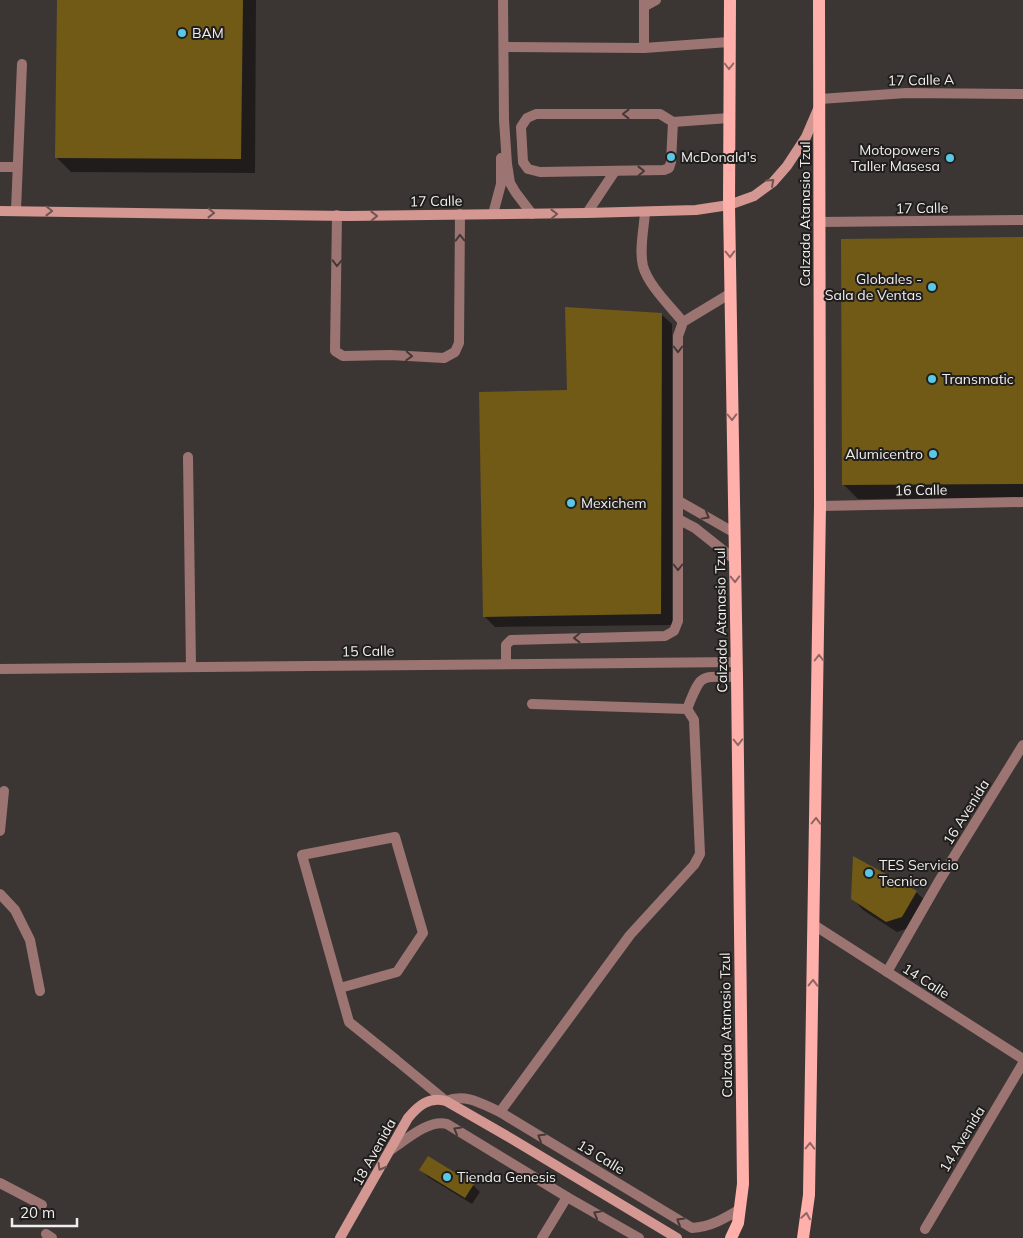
<svg xmlns="http://www.w3.org/2000/svg" width="1023" height="1238" viewBox="0 0 1023 1238" font-family="Mulish,sans-serif">
	<style>
		.shadow { fill: #0007 }
		.building { fill: #715916 }
		.lines { fill: none; stroke-linecap: round; stroke-linejoin: round }
		.lane { stroke: #9c7572; stroke-width: 10 }
		.street { stroke: #9c7572; stroke-width: 10 }
		.secondary { stroke: #d49792; stroke-width: 10 }
		.primary { stroke: #ffb0aa; stroke-width: 12 }
		.oneway { stroke: #906764 }
		.oneway2 { stroke: #453837 }
		.oneway3 { stroke: #715452 }
		.poi-dot { fill: #59c8e4; stroke: #201e1d; stroke-width: 2 }
		.labels { text-anchor: middle; dominant-baseline: central; stroke-width: 4; stroke-linejoin: round; paint-order: stroke }
		.poi-label { font-size: 14px; fill: #f0eeec; stroke: #201e1d; text-anchor: start }
		.street-label { font-size: 14px; fill: #f0eeec; stroke: #201e1d }
	</style>
	<rect width="100%" height="100%" fill="#3b3634"/>
	<g class="shadow">
		<path d="M 58,0 L 256,0 L 255,173 L 71,172 L 57,158 Z"/>
		<path d="M 1023,239 L 1023,498 L 858,499 L 844,485 Z"/>
		<path d="M 661,314 L 672,324 L 672,625 L 495,627 L 484,616 L 568,391 Z"/>
		<path d="M 916,892 L 927,902 L 912,927 L 897,932 L 863,910 L 853,899 Z"/>
		<path d="M 428,1158 L 473,1185 L 480,1192 L 472,1204 L 428,1177 L 421,1170 Z"/>
	</g>
	<g class="building">
		<path d="M 57,0 L 243,0 L 241,159 L 55,158 Z"/>
		<path d="M 1023,237 L 1023,484 L 842,485 L 841,239 Z"/>
		<path d="M 565,307 L 662,313 L 661,614 L 483,617 L 479,392 L 567,390 Z"/>
		<path d="M 853,856 L 917,891 L 902,917 L 886,922 L 851,899 Z"/>
		<path d="M 428,1156 L 474,1184 L 465,1198 L 419,1170 Z"/>
	</g>
	<g class="lines">
		<g class="lane">
			<path d="M 503,0 L 504,120 L 507,164 L 510,183 L 516,193 L 532,214"/>
			<path d="M 644,0 L 644,48"/>
			<path d="M 645,6 L 656,0"/>
			<path d="M 504,47 L 644,48 L 729,42"/>
			<path d="M 673,122 L 671,162 L 669,168 L 664,170 L 540,172 L 528,169 L 523,162 L 521,127 L 527,118 L 536,114 L 660,114 L 673,122 L 729,118"/>
			<path d="M 0,167 L 17,167"/>
			<path d="M 16,210 L 22,64"/>
			<path d="M 645,212 C 644,229 639,249 643,266 C 648,285 671,307 683,322"/>
			<path d="M 587,213 L 615,171"/>
			<path d="M 493,214 L 501,184 L 501,158"/>
			<path d="M 337,215 L 335,351 L 343,356 L 390,355 L 444,358 L 455,352 L 459,343 L 460,214"/>
			<path d="M 188,457 L 191,667"/>
			<path d="M 679,501 L 733,532"/>
			<path d="M 678,519 L 695,528 L 734,559"/>
			<path d="M 506,663 L 506,645 L 511,640 L 665,636 L 674,631 L 678,621 L 678,336 L 683,322 L 731,293"/>
			<path d="M 0,669 L 737,662"/>
			<path d="M 687,709 C 702,672 699,677 737,677"/>
			<path d="M 0,831 L 4,791"/>
			<path d="M 0,894 L 15,910 L 30,940 L 40,991"/>
			<path d="M 340,988 L 397,972 L 423,933 L 395,837 L 302,855 L 349,1022 L 395,1059"/>
			<path d="M 500,1112 L 630,935 L 694,865 L 700,854 L 694,720 L 687,709 L 532,704"/>
			<path d="M 0,1183 L 42,1205"/>
		</g>
		<g class="street">
			<path d="M 820,99 L 906,93 L 1023,94"/>
			<path d="M 820,222 L 1023,220"/>
			<path d="M 820,506 L 1023,502"/>
			<path d="M 814,925 L 1023,1059"/>
			<path d="M 887,972 L 939,881 L 1023,745"/>
			<path d="M 395,1059 L 446,1101 C 466,1093 482,1104 500,1112 L 692,1228 C 710,1227 724,1219 740,1209"/>
			<path d="M 392,1149 C 406,1140 429,1119 447,1124 L 567,1197 L 639,1238"/>
			<path d="M 925,1229 L 1023,1063"/>
			<path d="M 46,1234 L 52,1238"/>
			<path d="M 542,1238 L 567,1197"/>
		</g>
		<g class="secondary">
			<path d="M 0,211 L 348,216 L 587,213 L 696,210 L 729,205 L 754,196 L 773,182 L 787,166 L 806,137 L 818,109"/>
			<path d="M 340,1238 L 408,1118 C 418,1106 429,1096 446,1101 L 512,1139 L 677,1238"/>
		</g>
		<g class="primary">
			<path d="M 730,0 L 729,205 L 737,677 L 743,1184 L 738,1223 L 731,1238"/>
			<path d="M 803,1238 L 809,1195 L 820,506 L 819,0"/>
		</g>
	</g>
	<defs><path id="oneway-chevron" d="M-2-3.5L2.5 0L-2 3.5" fill="none" stroke-width="1.6" stroke-linecap="round" stroke-linejoin="round" transform="scale(1.25)"/></defs>
	<g class="oneway">
		<use href="#oneway-chevron" transform="translate(729 66) rotate(90)"/>
		<use href="#oneway-chevron" transform="translate(730 254) rotate(89)"/>
		<use href="#oneway-chevron" transform="translate(732 417) rotate(89)"/>
		<use href="#oneway-chevron" transform="translate(735 579) rotate(89)"/>
		<use href="#oneway-chevron" transform="translate(819 658) rotate(-90)"/>
		<use href="#oneway-chevron" transform="translate(738 742) rotate(89)"/>
		<use href="#oneway-chevron" transform="translate(816 821) rotate(-89)"/>
		<use href="#oneway-chevron" transform="translate(813 983) rotate(-89)"/>
		<use href="#oneway-chevron" transform="translate(810 1146) rotate(-89)"/>
		<use href="#oneway-chevron" transform="translate(806 1216) rotate(-81)"/>
	</g>
	<g class="oneway2">
		<use href="#oneway-chevron" transform="translate(626 114) rotate(-180)"/>
		<use href="#oneway-chevron" transform="translate(641 171) rotate(-1)"/>
		<use href="#oneway-chevron" transform="translate(460 238) rotate(-91)"/>
		<use href="#oneway-chevron" transform="translate(337 263) rotate(91)"/>
		<use href="#oneway-chevron" transform="translate(678 349) rotate(90)"/>
		<use href="#oneway-chevron" transform="translate(409 356) rotate(3)"/>
		<use href="#oneway-chevron" transform="translate(706 516) rotate(29)"/>
		<use href="#oneway-chevron" transform="translate(678 567) rotate(90)"/>
		<use href="#oneway-chevron" transform="translate(577 638) rotate(179)"/>
		<use href="#oneway-chevron" transform="translate(457 1130) rotate(-150)"/>
		<use href="#oneway-chevron" transform="translate(541 1137) rotate(-149)"/>
		<use href="#oneway-chevron" transform="translate(597 1214) rotate(-151)"/>
		<use href="#oneway-chevron" transform="translate(680 1221) rotate(-149)"/>
	</g>
	<g class="oneway3">
		<use href="#oneway-chevron" transform="translate(771 182) rotate(-42)"/>
		<use href="#oneway-chevron" transform="translate(49 211) rotate(1)"/>
		<use href="#oneway-chevron" transform="translate(211 213) rotate(1)"/>
		<use href="#oneway-chevron" transform="translate(554 214) rotate(-1)"/>
		<use href="#oneway-chevron" transform="translate(374 216) rotate(-1)"/>
		<use href="#oneway-chevron" transform="translate(381 1167) rotate(120)"/>
	</g>
	<g class="poi-dot">
		<circle cx="182" cy="33" r="5"/>
		<circle cx="671" cy="157" r="5"/>
		<circle cx="950" cy="158" r="5"/>
		<circle cx="932" cy="287" r="5"/>
		<circle cx="932" cy="379" r="5"/>
		<circle cx="933" cy="454" r="5"/>
		<circle cx="571" cy="503" r="5"/>
		<circle cx="869" cy="873" r="5"/>
		<circle cx="447" cy="1177" r="5"/>
	</g>
	<g class="labels">
		<g class="poi-label">
			<text x="192" y="33">BAM</text>
			<text x="940" y="150" text-anchor="end">Motopowers<tspan x="940" dy="16">Taller Masesa</tspan></text>
			<text x="681" y="157">McDonald's</text>
			<text x="922" y="279" text-anchor="end">Globales -<tspan x="922" dy="16">Sala de Ventas</tspan></text>
			<text x="942" y="379">Transmatic</text>
			<text x="923" y="454" text-anchor="end">Alumicentro</text>
			<text x="581" y="503">Mexichem</text>
			<text x="879" y="865">TES Servicio<tspan x="879" dy="16">Tecnico</tspan></text>
			<text x="457" y="1177">Tienda Genesis</text>
		</g>
		<g class="street-label">
			<text transform="translate(921 80) rotate(-1)">17 Calle A</text>
			<text transform="translate(436 201) rotate(-1)">17 Calle</text>
			<text transform="translate(922 208) rotate(-1)">17 Calle</text>
			<text transform="translate(805 214) rotate(-90)">Calzada Atanasio Tzul</text>
			<text transform="translate(921 490) rotate(-1)">16 Calle</text>
			<text transform="translate(721 620) rotate(-91)">Calzada Atanasio Tzul</text>
			<text transform="translate(368 651) rotate(-1)">15 Calle</text>
			<text transform="translate(966 812) rotate(-58)">16 Avenida</text>
			<text transform="translate(926 981) rotate(33)">14 Calle</text>
			<text transform="translate(726 1025) rotate(-91)">Calzada Atanasio Tzul</text>
			<text transform="translate(962 1139) rotate(-59)">14 Avenida</text>
			<text transform="translate(374 1152) rotate(-61)">18 Avenida</text>
			<text transform="translate(601 1157) rotate(31)">13 Calle</text>
		</g>
	</g>
	<path d="M12 1218v8h65v-8" fill="none" stroke="#f0eeec" stroke-width="2.5"/>
	<text x="20" y="1218" font-size="15" fill="#f0eeec" stroke="#201e1d" stroke-width="4" paint-order="stroke">20 m</text>
</svg>
